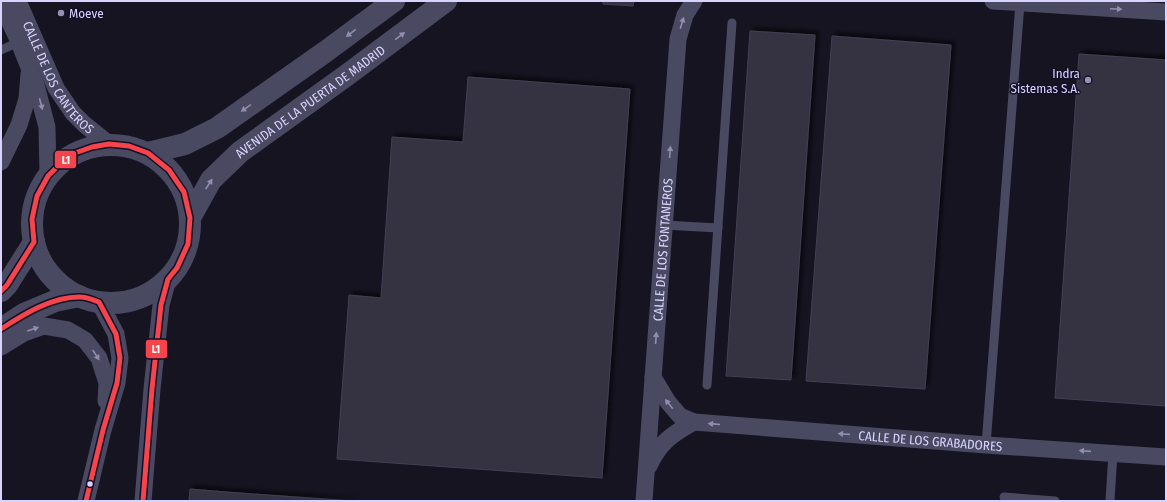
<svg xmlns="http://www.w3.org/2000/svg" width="1167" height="502" viewBox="0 0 1167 502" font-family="'Fira Sans Condensed',sans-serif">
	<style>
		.building { fill: #343243; stroke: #433f54; filter: url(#shadow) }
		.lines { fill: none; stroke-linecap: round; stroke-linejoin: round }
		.service { stroke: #4a4962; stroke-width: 9 }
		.minor { stroke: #4a4962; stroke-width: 17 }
		.tertiary { stroke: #4a4962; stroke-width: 22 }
		.bus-1-casing { stroke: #130f26; stroke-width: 8 }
		.bus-1 { stroke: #f5444b; stroke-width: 5 }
		.oneway { fill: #928eb0 }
		.poi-dot { fill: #9591b1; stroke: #130f26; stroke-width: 1.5 }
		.bus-dot { fill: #d9d4ff; stroke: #130f26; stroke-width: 1.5 }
		.labels { text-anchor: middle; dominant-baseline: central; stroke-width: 3; stroke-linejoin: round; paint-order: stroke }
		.poi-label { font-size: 13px; fill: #d9d4ff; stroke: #130f26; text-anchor: start }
		.street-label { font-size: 13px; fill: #d9d4ff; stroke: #130f26 }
		.line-badge { stroke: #130f26; stroke-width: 1.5 }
		.badge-label { font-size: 11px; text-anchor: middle; font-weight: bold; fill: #fff }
	</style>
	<defs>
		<filter id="shadow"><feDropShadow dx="3.5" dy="-3.5" stdDeviation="2" flood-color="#0009"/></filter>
	</defs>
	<rect width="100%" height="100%" fill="#161421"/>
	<g class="building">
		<path d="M 603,1 L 634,1 L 633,6 L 603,4 Z"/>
		<path d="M 750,31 L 815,35 L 791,380 L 726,376 Z"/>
		<path d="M 832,36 L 951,45 L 925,389 L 806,381 Z"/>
		<path d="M 1079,54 L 1166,60 L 1166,406 L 1055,398 Z"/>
		<path d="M 468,77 L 630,89 L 602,478 L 337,459 L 349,295 L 381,298 L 392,137 L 463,142 Z"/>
		<path d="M 190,489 L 226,492 L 352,501 L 189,501 Z"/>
	</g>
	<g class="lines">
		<g class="service">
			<path d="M 1,50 L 19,42"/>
			<path d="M 664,225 L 718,228"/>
			<path d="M 707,385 L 732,23"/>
			<path d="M 986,445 L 1020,3"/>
			<path d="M 1004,497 L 1055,501"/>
			<path d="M 1110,501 L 1113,453"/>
		</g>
		<g class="minor">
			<path id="s1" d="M 18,1 L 56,88 L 73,113 L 84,124 L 109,144"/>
			<path d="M 993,1 L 1166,12"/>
			<path d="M 1,3 L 19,42 L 36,85 L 47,127 L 48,176"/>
			<path d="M 1,162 L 19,125 L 27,99 L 29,74"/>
			<path d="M 1,347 L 24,333 L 44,326 L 68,330 L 85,340 L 99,358 L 107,383 L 106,401"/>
			<path id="s2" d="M 653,377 L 668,402 L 680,416 L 694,422 L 986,445 L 1166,457"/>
			<path d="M 649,466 C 659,443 672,434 694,422"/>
			<path d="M 86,501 L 103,430 L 117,383 L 120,358 L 116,334 L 99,302"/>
			<path d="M 143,501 L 152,389 L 161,305 L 168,279"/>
			<path id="s3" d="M 644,501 L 678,39 L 685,15 L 694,1"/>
		</g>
		<g class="tertiary">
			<circle cx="111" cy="224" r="79"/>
			<path d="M 148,153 L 185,144 L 217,128 L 325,52 L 394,1"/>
			<path id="s4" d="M 190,218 L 211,180 L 240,152 L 347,75 L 446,1"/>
			<path d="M 1,291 L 7,285 L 34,242"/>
			<path d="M 1,329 L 24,314 L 55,301 L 79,296"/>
		</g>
		<g class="bus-1-casing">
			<g id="bus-1">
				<path d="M 1,291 L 7,285 L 34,242 L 32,219 L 37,196 L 48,176 L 61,163 L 75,153 L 92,147 L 109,144 L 129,146 L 148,153 L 169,170 L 184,192 L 190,218 L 188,244 L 177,268 L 168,279 L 161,305 L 152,389 L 143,501"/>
				<path d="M 1,329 C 24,314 53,296 81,297 C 87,297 93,300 99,302 L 116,334 L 120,358 L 117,383 L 103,430 L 86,501"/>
			</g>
		</g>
		<use href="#bus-1" class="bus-1"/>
	</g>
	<defs><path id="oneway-solid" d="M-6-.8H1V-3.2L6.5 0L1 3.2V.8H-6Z"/></defs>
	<g class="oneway">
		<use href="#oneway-solid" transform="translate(1116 9) rotate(3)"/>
		<use href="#oneway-solid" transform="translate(682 23) rotate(-73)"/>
		<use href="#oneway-solid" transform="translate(351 33) rotate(143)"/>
		<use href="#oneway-solid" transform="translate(400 36) rotate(-37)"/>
		<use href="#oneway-solid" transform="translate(41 104) rotate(75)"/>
		<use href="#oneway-solid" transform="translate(246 108) rotate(145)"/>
		<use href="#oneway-solid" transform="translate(670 152) rotate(-86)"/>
		<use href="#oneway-solid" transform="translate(209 184) rotate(-57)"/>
		<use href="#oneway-solid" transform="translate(33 329) rotate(-19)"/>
		<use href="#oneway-solid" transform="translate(656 338) rotate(-86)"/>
		<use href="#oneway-solid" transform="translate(96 355) rotate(57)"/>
		<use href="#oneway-solid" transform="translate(669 404) rotate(-129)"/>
		<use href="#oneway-solid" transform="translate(714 424) rotate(-175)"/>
		<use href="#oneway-solid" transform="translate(844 434) rotate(-176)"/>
		<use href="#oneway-solid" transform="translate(1085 451) rotate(-176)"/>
	</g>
	<g class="poi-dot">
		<circle cx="61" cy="13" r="4"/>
		<circle cx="1088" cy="80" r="4"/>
	</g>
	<circle class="bus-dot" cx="90" cy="484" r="3.5"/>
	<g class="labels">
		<g class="poi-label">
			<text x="69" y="13">Moeve</text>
			<text x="1080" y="73" text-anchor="end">Indra<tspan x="1080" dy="15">Sistemas S.A.</tspan></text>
		</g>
		<g class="street-label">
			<text stroke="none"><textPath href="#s1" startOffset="87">CALLE DE LOS CANTEROS</textPath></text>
			<text stroke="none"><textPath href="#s4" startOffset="170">AVENIDA DE LA PUERTA DE MADRID</textPath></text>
			<text stroke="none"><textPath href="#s3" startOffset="252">CALLE DE LOS FONTANEROS</textPath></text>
			<text stroke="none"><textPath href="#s2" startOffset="300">CALLE DE LOS GRABADORES</textPath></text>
		</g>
	</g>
	<g class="line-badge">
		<rect x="54" y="150" width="23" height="19" rx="4" fill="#f5444b"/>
		<rect x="145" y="339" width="23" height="20" rx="4" fill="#f5444b"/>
	</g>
	<g class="badge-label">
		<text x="66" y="164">L1</text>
		<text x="156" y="353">L1</text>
	</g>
	<rect width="1167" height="502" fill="none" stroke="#d9d4ff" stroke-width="4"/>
</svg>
